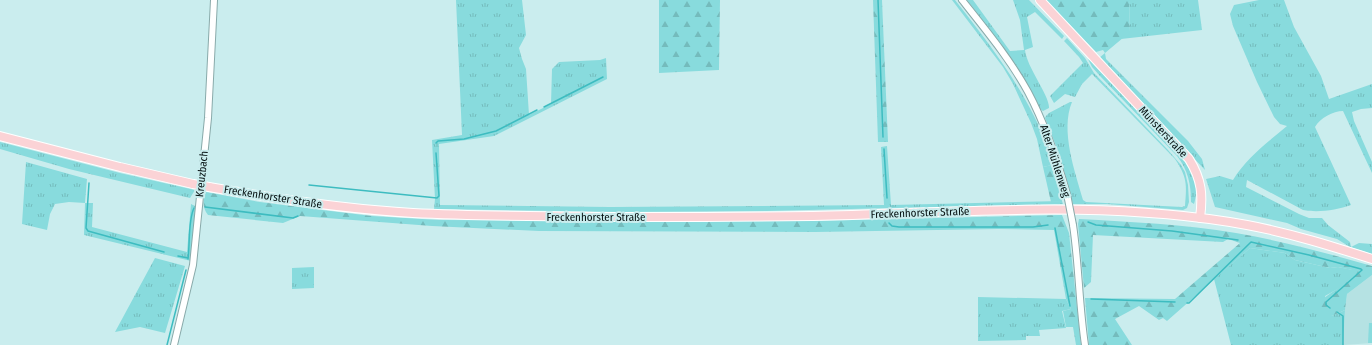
<svg xmlns="http://www.w3.org/2000/svg" width="1372" height="345" viewBox="0 0 1372 345" font-family="'Fira Sans Condensed',sans-serif">
	<style>
		.built { fill: #b5e2e3 }
		.grass { fill: url(#grass-tufts) }
		.forest { fill: url(#forest-firs) }
		.green { fill: #88dbdd }
		.lines { fill: none; stroke-linecap: round; stroke-linejoin: round }
		.stream { stroke: #3dbcc0; stroke-width: 1.5 }
		.minor-casing { stroke: #89aaaa; stroke-width: 8 }
		.major-casing { stroke: #fff; stroke-width: 10 }
		.minor { stroke: #fff; stroke-width: 6 }
		.major { stroke: #fbd3d6; stroke-width: 8 }
		.minor-bridge-casing { stroke: #89aaaa; stroke-width: 8; stroke-linecap: butt }
		.major-bridge-casing { stroke: #fff; stroke-width: 10; stroke-linecap: butt }
		.minor-bridge { stroke: #fff; stroke-width: 6 }
		.major-bridge { stroke: #fbd3d6; stroke-width: 8 }
		.labels { text-anchor: middle; dominant-baseline: central; stroke-width: 4; stroke-linejoin: round; paint-order: stroke }
		.street-label { font-size: 11px; fill: #030e0f; stroke: #caedee }
	</style>
	<defs>
		<pattern id="grass-tufts" width="24" height="20" patternUnits="userSpaceOnUse"><rect width="24" height="20" fill="#88dbdd"/><path d="M3 7l-1-3M5 7V3M7 7l1-3M15 17l-1-3M17 17v-4M19 17l1-3" fill="none" stroke="#74bbbc"/></pattern>
		<pattern id="forest-firs" width="22" height="20" patternUnits="userSpaceOnUse"><rect width="22" height="20" fill="#88dbdd"/><path d="M5 1l3.5 6h-7zM16 11l3.5 6h-7z" fill="#74bbbc"/></pattern>
	</defs>
	<rect width="100%" height="100%" fill="#caedee"/>
	<path class="built" d="M 1372,275 L 1372,343 L 1343,345 L 1345,310 L 1347,294 Z"/>
	<g class="grass">
		<path d="M 456,0 L 522,0 L 526,35 L 519,48 L 522,59 L 526,69 L 529,115 L 551,104 L 552,69 L 559,62 L 600,60 L 606,58 L 607,79 L 494,136 L 439,144 L 440,205 L 610,207 L 884,205 L 881,147 L 887,146 L 891,205 L 1062,201 L 1063,204 L 767,211 L 621,212 L 434,209 L 435,199 L 432,140 L 462,135 Z"/>
		<path d="M 952,0 L 955,0 C 984,37 1013,74 1034,116 C 1042,131 1047,148 1052,165 L 1043,167 L 1037,139 L 1031,123 L 1013,84 L 1003,67 Z"/>
		<path d="M 967,0 L 973,0 L 1010,51 L 1024,50 L 1020,20 L 1013,0 L 1029,0 L 1064,36 L 1062,39 L 1035,12 L 1027,17 L 1033,47 L 1025,50 C 1027,68 1050,96 1049,108 L 1043,111 L 1040,109 L 1026,82 L 1010,57 Z"/>
		<path d="M 1129,0 L 1198,0 L 1202,30 L 1121,39 L 1130,31 Z"/>
		<path d="M 1259,0 L 1284,0 L 1294,27 L 1321,76 L 1329,99 L 1372,84 L 1372,108 L 1361,109 L 1352,112 L 1354,121 L 1372,162 L 1372,173 L 1343,111 C 1333,111 1320,118 1315,127 L 1351,205 C 1337,210 1318,213 1303,210 L 1247,180 L 1246,187 L 1299,214 L 1309,218 L 1322,218 L 1328,225 L 1350,242 L 1351,247 L 1359,243 L 1372,244 L 1372,254 L 1350,247 L 1337,239 L 1301,229 L 1287,223 L 1215,207 L 1206,179 L 1220,176 L 1233,180 C 1246,158 1268,142 1287,126 L 1280,124 L 1274,117 L 1257,82 L 1233,26 L 1230,14 L 1234,5 Z"/>
		<path d="M 1067,38 L 1085,58 L 1094,73 L 1168,150 L 1181,165 L 1185,172 L 1188,185 L 1189,202 L 1187,208 L 1183,210 L 1107,204 L 1073,204 L 1060,156 L 1045,118 L 1046,116 L 1049,113 L 1070,102 L 1072,102 C 1060,131 1075,171 1083,200 L 1086,202 L 1182,207 L 1185,206 C 1187,184 1187,177 1175,159 L 1092,74 L 1082,84 L 1075,97 L 1065,94 L 1054,103 L 1050,96 L 1083,63 L 1079,57 L 1064,41 Z"/>
		<path d="M 1105,53 L 1106,59 L 1188,141 L 1202,159 L 1205,170 L 1099,58 Z"/>
		<path d="M 1088,59 L 1098,66 L 1184,158 C 1192,172 1200,186 1194,204 L 1191,202 C 1191,184 1188,170 1177,156 L 1100,76 L 1092,67 Z"/>
		<path d="M 0,142 L 120,173 L 195,190 L 190,198 L 69,169 L 0,149 Z"/>
		<path d="M 26,162 L 87,179 L 85,203 L 93,203 L 92,227 L 187,252 L 191,204 L 197,207 L 191,261 L 84,235 L 85,203 L 69,202 L 55,204 L 50,214 L 47,230 L 22,224 Z"/>
		<path d="M 1250,248 L 1285,253 L 1295,260 L 1330,268 L 1338,267 L 1353,270 L 1353,277 L 1343,286 L 1325,296 L 1332,316 L 1345,310 L 1343,345 L 1231,345 L 1214,279 Z"/>
		<path d="M 155,258 L 185,266 L 165,333 L 140,327 L 115,332 Z"/>
		<path d="M 314,267 L 314,288 L 292,289 L 292,268 Z"/>
		<path d="M 978,297 L 1066,299 L 1071,309 L 1062,311 L 1066,328 L 1039,330 L 1040,336 L 1026,336 L 1026,340 L 978,341 Z"/>
	</g>
	<g class="forest">
		<path d="M 659,0 L 720,0 L 719,70 L 659,73 Z"/>
		<path d="M 873,0 L 882,0 L 888,142 L 878,142 Z"/>
		<path d="M 1046,0 L 1129,0 L 1130,32 L 1105,53 L 1103,50 L 1096,52 Z"/>
		<path d="M 1052,165 L 1062,201 L 1051,202 L 1043,167 Z"/>
		<path d="M 206,192 L 260,202 L 314,209 L 372,216 L 439,220 L 812,221 L 1062,215 L 1069,233 L 1081,345 L 1076,345 L 1073,327 L 1066,327 L 1063,311 L 1071,309 L 1066,299 L 1054,230 L 998,229 L 815,232 L 539,231 L 432,226 L 300,216 L 283,223 L 208,215 C 202,207 203,201 206,192 Z"/>
		<path d="M 1079,219 C 1131,222 1184,224 1236,233 C 1282,241 1327,253 1372,266 L 1372,275 L 1347,294 L 1345,310 L 1332,316 L 1322,309 L 1318,304 C 1328,293 1342,287 1353,277 L 1352,270 L 1338,267 L 1330,268 L 1295,260 L 1285,253 L 1250,248 L 1167,321 L 1163,318 L 1159,320 L 1139,306 L 1115,319 L 1132,345 L 1089,345 L 1085,298 L 1175,299 L 1240,243 L 1228,239 L 1223,242 L 1093,235 L 1091,282 L 1084,288 L 1078,224 Z"/>
	</g>
	<path class="green" d="M 1369,323 L 1372,323 L 1372,343 L 1368,343 Z"/>
	<g class="lines">
		<g class="stream">
			<path d="M 878,0 L 883,137"/>
			<path d="M 544,107 L 603,77"/>
			<path d="M 436,143 L 438,141 L 464,139 L 496,131 L 537,110"/>
			<path d="M 884,149 L 887,198"/>
			<path d="M 89,183 L 86,228 L 88,231 L 164,252"/>
			<path d="M 309,185 L 437,198 L 439,196 L 436,153"/>
			<path d="M 205,207 L 293,218 L 298,216"/>
			<path d="M 1088,222 L 1096,225 L 1172,231 L 1238,240"/>
			<path d="M 889,223 L 892,226 L 899,227 L 1033,227 L 1048,225"/>
			<path d="M 1055,228 L 1070,306"/>
			<path d="M 178,256 L 188,258 L 188,259 C 190,244 188,220 194,208"/>
			<path d="M 1091,299 L 1175,302"/>
			<path d="M 1187,303 L 1189,303 L 1251,242 L 1309,255 L 1361,269 L 1362,270 L 1326,302 L 1326,305 L 1330,308"/>
			<path d="M 1337,312 L 1343,316 L 1343,345"/>
			<path d="M 167,345 L 186,270"/>
		</g>
		<g class="minor-casing">
			<g id="minor">
				<path d="M 962,0 C 985,29 1010,59 1028,92 C 1045,124 1057,159 1067,194"/>
				<path d="M 1073,225 C 1079,265 1079,305 1085,345"/>
				<path d="M 174,345 L 193,265 L 208,118 L 214,0"/>
			</g>
		</g>
		<g class="major-casing">
			<g id="major">
				<path d="M 1040,0 L 1189,159 C 1202,180 1203,195 1200,218"/>
				<path d="M 0,136 L 120,167 L 193,184"/>
				<path d="M 209,187 C 277,199 345,209 413,213 C 474,216 535,216 595,217 C 668,217 740,217 813,216 C 958,213 1104,199 1247,225 C 1290,233 1331,246 1372,259"/>
			</g>
		</g>
		<use href="#minor" class="minor"/>
		<use href="#major" class="major"/>
		<g class="minor-bridge-casing">
			<path id="minor-bridge" d="M 1067,194 L 1073,225"/>
		</g>
		<g class="major-bridge-casing">
			<path id="major-bridge" d="M 193,184 L 209,187"/>
		</g>
		<use href="#minor-bridge" class="minor-bridge"/>
		<use href="#major-bridge" class="major-bridge"/>
	</g>
	<g class="labels">
		<g class="street-label">
			<text transform="translate(1163 132) rotate(47)">Münsterstraße</text>
			<text transform="translate(1055 161) rotate(72)">Alter Mühlenweg</text>
			<text transform="translate(202 174) rotate(-84)">Kreuzbach</text>
			<text transform="translate(273 197) rotate(9)">Freckenhorster Straße</text>
			<text transform="translate(920 213) rotate(-2)">Freckenhorster Straße</text>
			<text x="596" y="217">Freckenhorster Straße</text>
		</g>
	</g>
</svg>
